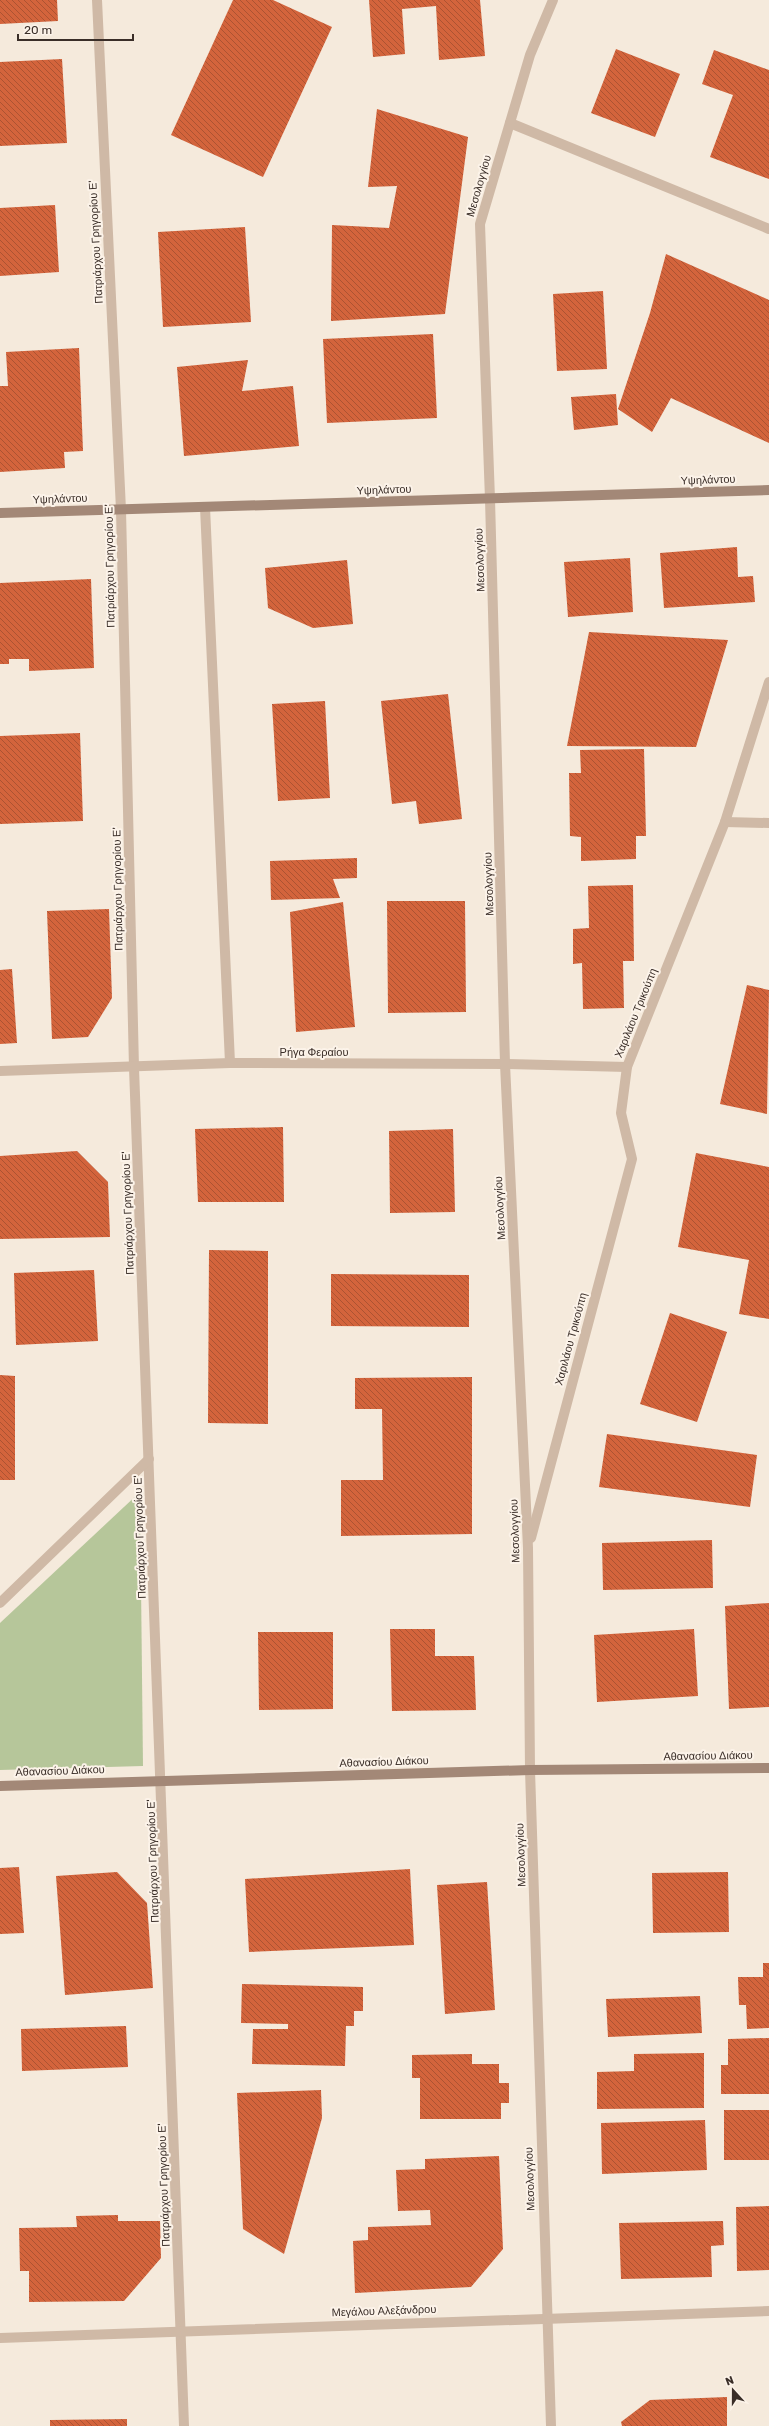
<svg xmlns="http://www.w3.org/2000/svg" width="769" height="2426" viewBox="0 0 769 2426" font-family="Rubik,sans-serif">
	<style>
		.green { fill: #b6c69a }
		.building { fill: url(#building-back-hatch) }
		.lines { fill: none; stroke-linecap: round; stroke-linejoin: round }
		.street { stroke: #cfb9a6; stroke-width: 10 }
		.secondary { stroke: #a38877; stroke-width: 10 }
		.labels { text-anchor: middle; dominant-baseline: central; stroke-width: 4; stroke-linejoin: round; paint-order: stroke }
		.street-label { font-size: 11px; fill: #3a2e28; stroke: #fcf3e9 }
	</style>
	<defs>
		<pattern id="building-back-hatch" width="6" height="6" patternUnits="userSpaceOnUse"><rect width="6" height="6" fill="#d3643c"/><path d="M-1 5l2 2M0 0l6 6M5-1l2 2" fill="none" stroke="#ac5332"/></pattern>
	</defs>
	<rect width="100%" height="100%" fill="#f5eadc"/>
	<path class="green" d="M 140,1492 L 143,1766 L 0,1770 L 0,1623 Z"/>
	<g class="building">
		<path d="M 0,0 L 57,0 L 58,21 L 0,24 Z"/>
		<path d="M 233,0 L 273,0 L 332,27 L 263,177 L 171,135 Z"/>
		<path d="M 369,0 L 480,0 L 485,56 L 439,60 L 436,6 L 402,9 L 405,54 L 373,57 Z"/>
		<path d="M 616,49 L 680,74 L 655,137 L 591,113 Z"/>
		<path d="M 714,50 L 769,70 L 769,179 L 710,157 L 733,95 L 702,84 Z"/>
		<path d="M 62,59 L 67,143 L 0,146 L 0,62 Z"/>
		<path d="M 377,109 L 468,137 L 445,314 L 331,321 L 332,225 L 389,228 L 397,186 L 368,187 Z"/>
		<path d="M 55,205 L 59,272 L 0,276 L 0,208 Z"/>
		<path d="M 245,227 L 251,322 L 163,327 L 158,232 Z"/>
		<path d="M 666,254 L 769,300 L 769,443 L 671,398 L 652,432 L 618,409 L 650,313 Z"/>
		<path d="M 603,291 L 607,369 L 557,371 L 553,294 Z"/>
		<path d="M 433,334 L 437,418 L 327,423 L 323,339 Z"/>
		<path d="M 79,348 L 83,451 L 64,452 L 65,468 L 0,472 L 0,386 L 8,386 L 6,352 Z"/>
		<path d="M 248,360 L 242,391 L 293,386 L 299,446 L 184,456 L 177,367 Z"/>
		<path d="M 616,394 L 618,425 L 574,430 L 571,397 Z"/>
		<path d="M 737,547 L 738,577 L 753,576 L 755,602 L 664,608 L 660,553 Z"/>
		<path d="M 630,558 L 633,612 L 568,617 L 564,562 Z"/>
		<path d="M 347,560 L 353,624 L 313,628 L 268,608 L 265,568 Z"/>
		<path d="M 91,579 L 94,668 L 29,671 L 29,659 L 9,659 L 9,664 L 0,664 L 0,583 Z"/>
		<path d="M 589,632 L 728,640 L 696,747 L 567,746 Z"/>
		<path d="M 448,694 L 462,819 L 419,824 L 416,801 L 392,804 L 381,701 Z"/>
		<path d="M 325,701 L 330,798 L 278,801 L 272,704 Z"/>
		<path d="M 80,733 L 83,821 L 0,824 L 0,736 Z"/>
		<path d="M 644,749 L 646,836 L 636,836 L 636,859 L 581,861 L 581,837 L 570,836 L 569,773 L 581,773 L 580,750 Z"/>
		<path d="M 357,858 L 357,878 L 333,879 L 340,898 L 271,900 L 270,861 Z"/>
		<path d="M 633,885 L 634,961 L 623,961 L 624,1008 L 583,1009 L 582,963 L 573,964 L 573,929 L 589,928 L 588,886 Z"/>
		<path d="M 387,901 L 465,901 L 466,1012 L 388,1013 Z"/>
		<path d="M 343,902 L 355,1027 L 296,1032 L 290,912 Z"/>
		<path d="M 109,909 L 112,998 L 88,1037 L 52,1039 L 47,911 Z"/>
		<path d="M 12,969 L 17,1043 L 0,1044 L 0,970 Z"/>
		<path d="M 747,985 L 769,990 L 767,1114 L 720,1104 Z"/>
		<path d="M 283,1127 L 284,1202 L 198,1202 L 195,1129 Z"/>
		<path d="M 453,1129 L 455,1212 L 390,1213 L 389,1131 Z"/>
		<path d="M 77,1151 L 108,1182 L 110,1237 L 0,1239 L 0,1156 Z"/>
		<path d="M 696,1153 L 769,1167 L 769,1319 L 739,1314 L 749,1260 L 678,1247 Z"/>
		<path d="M 209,1250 L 268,1251 L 268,1424 L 208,1423 Z"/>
		<path d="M 94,1270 L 98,1341 L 16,1345 L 14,1273 Z"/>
		<path d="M 331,1274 L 469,1275 L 469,1327 L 331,1326 Z"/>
		<path d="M 670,1313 L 727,1332 L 697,1422 L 640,1404 Z"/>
		<path d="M 0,1375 L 15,1376 L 15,1480 L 0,1480 Z"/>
		<path d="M 472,1377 L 472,1534 L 341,1536 L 341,1480 L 383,1480 L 382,1409 L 355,1409 L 355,1378 Z"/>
		<path d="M 607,1434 L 757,1455 L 750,1507 L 599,1487 Z"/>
		<path d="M 712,1540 L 713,1588 L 603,1590 L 602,1543 Z"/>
		<path d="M 769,1603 L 769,1707 L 729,1709 L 725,1606 Z"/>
		<path d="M 390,1629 L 435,1629 L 435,1656 L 474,1656 L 476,1710 L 392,1711 Z"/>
		<path d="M 694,1629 L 698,1696 L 597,1702 L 594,1635 Z"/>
		<path d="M 258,1632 L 333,1632 L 333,1709 L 259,1710 Z"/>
		<path d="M 19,1867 L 24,1933 L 0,1934 L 0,1868 Z"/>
		<path d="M 410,1869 L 414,1945 L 249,1952 L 245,1879 Z"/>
		<path d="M 117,1872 L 147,1903 L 153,1988 L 65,1995 L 56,1876 Z"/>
		<path d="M 728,1872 L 729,1932 L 653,1933 L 652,1873 Z"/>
		<path d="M 487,1882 L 495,2010 L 445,2014 L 437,1885 Z"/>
		<path d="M 763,1963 L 769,1963 L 769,2028 L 747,2029 L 746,2005 L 739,2005 L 738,1977 L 763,1977 Z"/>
		<path d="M 242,1984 L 363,1987 L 363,2011 L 354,2011 L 354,2026 L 346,2026 L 345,2066 L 252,2064 L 253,2029 L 288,2029 L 288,2024 L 241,2023 Z"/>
		<path d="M 700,1996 L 702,2033 L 608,2037 L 606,1999 Z"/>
		<path d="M 126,2026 L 128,2067 L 22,2071 L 21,2029 Z"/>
		<path d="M 769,2038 L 769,2094 L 721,2094 L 721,2065 L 728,2065 L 728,2039 Z"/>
		<path d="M 704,2053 L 704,2108 L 597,2109 L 597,2072 L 634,2071 L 634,2054 Z"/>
		<path d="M 472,2054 L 472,2064 L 499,2064 L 499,2083 L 509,2083 L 509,2103 L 501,2103 L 501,2119 L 420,2119 L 420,2078 L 412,2078 L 412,2055 Z"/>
		<path d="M 321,2090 L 322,2118 L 284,2254 L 243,2229 L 237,2093 Z"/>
		<rect x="724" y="2110" width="45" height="50"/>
		<path d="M 705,2120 L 707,2170 L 602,2174 L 601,2123 Z"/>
		<path d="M 499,2156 L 503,2249 L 471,2287 L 355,2293 L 353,2241 L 368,2240 L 368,2227 L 431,2225 L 430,2210 L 398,2211 L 396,2170 L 425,2169 L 425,2159 Z"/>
		<path d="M 769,2206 L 769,2270 L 737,2271 L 736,2207 Z"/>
		<path d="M 118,2215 L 118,2221 L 160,2221 L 161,2258 L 124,2301 L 29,2302 L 29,2271 L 20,2271 L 19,2228 L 77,2227 L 76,2216 Z"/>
		<path d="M 723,2221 L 724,2245 L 711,2246 L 712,2277 L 621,2279 L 619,2223 Z"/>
		<path d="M 727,2397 L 727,2426 L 622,2426 L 621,2422 L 650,2400 Z"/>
		<path d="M 127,2419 L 127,2426 L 50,2426 L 50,2420 Z"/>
	</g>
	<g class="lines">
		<g class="street">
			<path d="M 97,0 L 121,510 L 134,1068 L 184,2426"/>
			<path d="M 510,123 L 769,229"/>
			<path d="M 205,507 L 230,1063"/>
			<path d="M 725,822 L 769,823"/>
			<path d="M 0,1071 L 230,1063 L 505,1064 L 627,1067"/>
			<path d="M 531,1538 L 632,1159 L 621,1113 L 627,1067 L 725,822 L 769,682"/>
			<path d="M 0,1603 L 149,1459"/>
			<path d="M 0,2338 L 769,2311"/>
			<path d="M 551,2426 L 530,1770 L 528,1548 L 505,1064 L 490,499 L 480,224 L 530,55 L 553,0"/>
		</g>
		<g class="secondary">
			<path d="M 0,513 L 769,490"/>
			<path d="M 0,1786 L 530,1770 L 769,1768"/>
		</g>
	</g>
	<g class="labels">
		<g class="street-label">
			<text transform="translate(479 186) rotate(-74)">Μεσολογγίου</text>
			<text transform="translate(96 242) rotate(-93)">Πατριάρχου Γρηγορίου Ε'</text>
			<text transform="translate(708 480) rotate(-2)">Υψηλάντου</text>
			<text transform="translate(384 490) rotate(-2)">Υψηλάντου</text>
			<text transform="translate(60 499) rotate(-2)">Υψηλάντου</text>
			<text transform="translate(480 560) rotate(-92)">Μεσολογγίου</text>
			<text transform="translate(110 566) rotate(-91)">Πατριάρχου Γρηγορίου Ε'</text>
			<text transform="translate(489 884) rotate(-92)">Μεσολογγίου</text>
			<text transform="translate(118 889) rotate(-91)">Πατριάρχου Γρηγορίου Ε'</text>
			<text transform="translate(636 1013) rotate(-68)">Χαριλάου Τρικούπη</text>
			<text x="314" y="1052">Ρήγα Φεραίου</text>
			<text transform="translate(500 1208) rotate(-93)">Μεσολογγίου</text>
			<text transform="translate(128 1213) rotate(-92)">Πατριάρχου Γρηγορίου Ε'</text>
			<text transform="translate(571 1339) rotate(-75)">Χαριλάου Τρικούπη</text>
			<text transform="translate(515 1531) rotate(-92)">Μεσολογγίου</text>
			<text transform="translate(140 1537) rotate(-92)">Πατριάρχου Γρηγορίου Ε'</text>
			<text transform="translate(708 1756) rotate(-1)">Αθανασίου Διάκου</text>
			<text transform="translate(384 1762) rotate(-2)">Αθανασίου Διάκου</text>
			<text transform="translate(60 1771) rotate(-2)">Αθανασίου Διάκου</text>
			<text transform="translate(521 1855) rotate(-92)">Μεσολογγίου</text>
			<text transform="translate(153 1861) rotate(-92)">Πατριάρχου Γρηγορίου Ε'</text>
			<text transform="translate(530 2179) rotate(-92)">Μεσολογγίου</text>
			<text transform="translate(164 2185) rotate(-92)">Πατριάρχου Γρηγορίου Ε'</text>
			<text transform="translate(384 2311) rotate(-2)">Μεγάλου Αλεξάνδρου</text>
		</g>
	</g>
	<g transform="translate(733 2390) rotate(339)" stroke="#fcf3e9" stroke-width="3" paint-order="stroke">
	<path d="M0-3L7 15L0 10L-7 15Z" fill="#3a2e28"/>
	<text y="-6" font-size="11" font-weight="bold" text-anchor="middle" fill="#3a2e28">N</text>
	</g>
	<path d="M18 34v6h115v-6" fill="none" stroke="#3a2e28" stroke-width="2"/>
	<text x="24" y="34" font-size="12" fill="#3a2e28" stroke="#fcf3e9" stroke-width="3" paint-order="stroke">20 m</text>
</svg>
